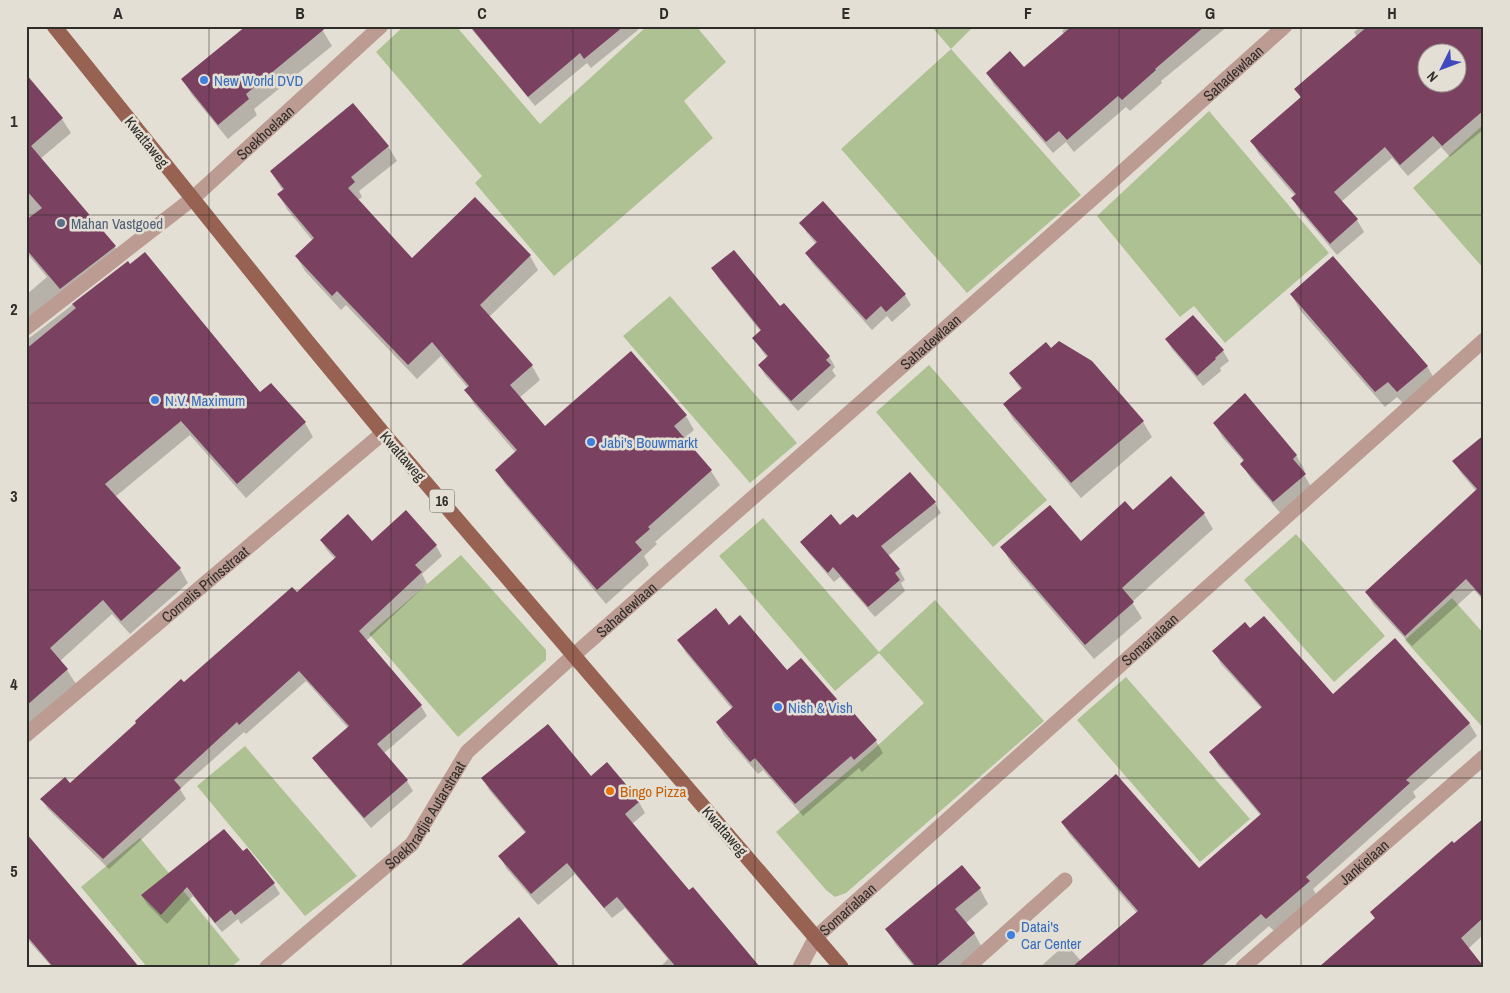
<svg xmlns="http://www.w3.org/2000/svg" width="1510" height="993" viewBox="0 0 1510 993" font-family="'Archivo Narrow',sans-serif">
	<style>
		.green { fill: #aec192 }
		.shadow { fill: #0003; fill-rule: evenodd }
		.building { fill: #7b4161; fill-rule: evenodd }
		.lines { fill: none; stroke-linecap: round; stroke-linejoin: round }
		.minor { stroke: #bb9b92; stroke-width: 15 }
		.major { stroke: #986252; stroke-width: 15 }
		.grid { fill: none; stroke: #2f2d29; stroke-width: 1; stroke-opacity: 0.55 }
		.shop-dot { fill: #3f7fe0; stroke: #e4dfd4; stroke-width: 2 }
		.service-dot { fill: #5c6f8a; stroke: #e4dfd4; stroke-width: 2 }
		.food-dot { fill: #e8710a; stroke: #e4dfd4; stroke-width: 2 }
		.labels { text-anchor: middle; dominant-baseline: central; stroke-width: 5; stroke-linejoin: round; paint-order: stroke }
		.shield { fill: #e4dfd4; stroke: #65625c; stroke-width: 1 }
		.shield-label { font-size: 14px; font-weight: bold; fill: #2f2d29 }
		.street-label { font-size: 15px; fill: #2f2d29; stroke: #e4dfd4 }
		.shop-label { font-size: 15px; fill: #366cbe; stroke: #e4dfd4; text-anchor: start }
		.service-label { font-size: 15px; fill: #4e5e75; stroke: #e4dfd4; text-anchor: start }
		.food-label { font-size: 15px; fill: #c56008; stroke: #e4dfd4; text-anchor: start }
		.neatline { fill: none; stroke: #2f2d29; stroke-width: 2 }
		.grid-label { font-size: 16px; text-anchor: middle; font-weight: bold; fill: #2f2d29 }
	</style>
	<rect width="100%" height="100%" fill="#e4dfd4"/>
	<g class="green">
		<path d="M 404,26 L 456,26 L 540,124 L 647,26 L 696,26 L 726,62 L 684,101 L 713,138 L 554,276 L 475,183 L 482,176 L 376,52 Z"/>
		<path d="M 931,26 L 974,26 L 951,49 L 1081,195 L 967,293 L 841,149 L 951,49 Z"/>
		<path d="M 1209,111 L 1329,253 L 1225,343 L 1194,306 L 1180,317 L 1097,216 Z"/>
		<path d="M 1484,124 L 1484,269 L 1413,188 Z"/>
		<path d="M 670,296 L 797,443 L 750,483 L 623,336 Z"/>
		<path d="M 929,365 L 1047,500 L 993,547 L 876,412 Z"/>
		<path d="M 763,518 L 879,652 L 935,600 L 1044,721 L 846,893 L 835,897 L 826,890 L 776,832 L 874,749 L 924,703 L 879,653 L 835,691 L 719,556 Z"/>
		<path d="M 1296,534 L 1385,636 L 1334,682 L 1244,580 Z"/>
		<path d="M 461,555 L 546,650 L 546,660 L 458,737 L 369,634 Z"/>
		<path d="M 1452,598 L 1484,634 L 1484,729 L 1405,640 Z"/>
		<path d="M 1126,677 L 1250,819 L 1200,862 L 1077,720 Z"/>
		<path d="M 245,746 L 357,876 L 305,916 L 197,786 Z"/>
		<path d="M 140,838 L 240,960 L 231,967 L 147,967 L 81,887 Z"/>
	</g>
	<g class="shadow">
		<path d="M 320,26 L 332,46 L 254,109 L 257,115 L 228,139 L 192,95 L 183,80 Z"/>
		<path d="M 469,26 L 636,26 L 638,30 L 591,68 L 587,63 L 535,106 Z"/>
		<path d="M 1067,26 L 1228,26 L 1161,81 L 1162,83 L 1130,111 L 1126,107 L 1074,152 L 1066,142 L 1053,153 L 994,85 L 987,73 L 1024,69 L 1064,34 L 1062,31 Z"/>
		<path d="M 1361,26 L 1484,26 L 1484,129 L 1450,157 L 1441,147 L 1408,176 L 1392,158 L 1341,202 L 1357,220 L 1364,232 L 1337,255 L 1299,210 L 1293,199 L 1295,196 L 1258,153 L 1252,141 L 1301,98 L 1296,89 L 1357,37 L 1354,32 ZM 1428,52 L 1458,52 L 1458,82 L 1428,82 Z"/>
		<path d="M 26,76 L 62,119 L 71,133 L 40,159 L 115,247 L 123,262 L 28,335 L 27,339 L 32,336 L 128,262 L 260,394 L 305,423 L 313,437 L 246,498 L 190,435 L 115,497 L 180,569 L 188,583 L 130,634 L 112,614 L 60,661 L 67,670 L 76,684 L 26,727 L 26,295 L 47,277 L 26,252 Z"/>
		<path d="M 388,146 L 397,161 L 359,191 L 362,197 L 358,200 L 412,259 L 530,256 L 538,270 L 489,317 L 532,366 L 540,380 L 519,398 L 545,427 L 686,416 L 694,430 L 684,439 L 711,471 L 720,485 L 655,542 L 657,544 L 644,556 L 649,565 L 606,604 L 505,484 L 496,470 L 516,453 L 474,404 L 466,390 L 468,388 L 441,356 L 417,379 L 346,305 L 341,310 L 305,271 L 296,256 L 313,241 L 287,209 L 279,195 L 283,191 L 271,172 Z"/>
		<path d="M 801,223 L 905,295 L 911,305 L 892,322 L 887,316 L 872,330 L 812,263 L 806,253 L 816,244 L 807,233 Z"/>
		<path d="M 713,269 L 780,308 L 829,356 L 835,367 L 832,370 L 836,376 L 798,411 L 765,375 L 759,365 L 767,358 L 753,338 L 761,332 L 719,279 Z"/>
		<path d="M 1291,294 L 1427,366 L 1436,382 L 1407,407 L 1397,397 L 1385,407 L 1300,310 Z"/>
		<path d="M 1166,339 L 1223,351 L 1229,361 L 1220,368 L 1221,371 L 1203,386 L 1172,349 Z"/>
		<path d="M 1051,350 L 1143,422 L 1152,437 L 1081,498 L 1013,419 L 1004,404 L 1021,390 L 1011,374 Z"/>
		<path d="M 1214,423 L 1296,455 L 1305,471 L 1303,473 L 1313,490 L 1283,516 L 1251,479 L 1242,464 L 1244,462 L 1223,438 Z"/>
		<path d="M 1484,436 L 1484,601 L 1474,590 L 1412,646 L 1373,604 L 1366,592 L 1476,491 L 1461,473 L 1454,462 Z"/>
		<path d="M 1171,477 L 1204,514 L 1213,529 L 1132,602 L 1142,618 L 1094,659 L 1011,563 L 1002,547 L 1081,543 L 1133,512 Z"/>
		<path d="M 935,503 L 941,513 L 888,556 L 899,569 L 905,580 L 901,583 L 905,591 L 875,617 L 840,577 L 834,582 L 808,552 L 802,542 L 856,520 Z"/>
		<path d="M 406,512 L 436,546 L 442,556 L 422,574 L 427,584 L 366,641 L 421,706 L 427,716 L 383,754 L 407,781 L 413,791 L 371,828 L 320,768 L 314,758 L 348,728 L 306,681 L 246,734 L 244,732 L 180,789 L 186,799 L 109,869 L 48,809 L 42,799 L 70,784 L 184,684 L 297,594 L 335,559 L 327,550 L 321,540 L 372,543 Z"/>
		<path d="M 729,627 L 787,671 L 843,708 L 846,706 L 876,741 L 883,753 L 862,772 L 859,768 L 803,816 L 763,770 L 758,774 L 724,735 L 717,723 L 732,709 L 686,653 L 679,641 Z"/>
		<path d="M 1214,651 L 1333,695 L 1469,723 L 1477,736 L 1413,792 L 1416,797 L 1313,889 L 1316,894 L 1274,931 L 1269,926 L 1222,967 L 1040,967 L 1066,944 L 1081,961 L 1137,913 L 1070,835 L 1062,823 L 1199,870 L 1261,816 L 1218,765 L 1211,752 L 1262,709 L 1221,664 Z"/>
		<path d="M 591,777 L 639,802 L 645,813 L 632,824 L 689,892 L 759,967 L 660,967 L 668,959 L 625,908 L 612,918 L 575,874 L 538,905 L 506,868 L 500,856 L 526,834 L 489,790 L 483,778 Z"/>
		<path d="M 26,835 L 138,967 L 52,967 L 26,938 Z"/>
		<path d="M 247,850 L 274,884 L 280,894 L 241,924 L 238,919 L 222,932 L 193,896 L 167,924 L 148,905 L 142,896 Z"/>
		<path d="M 980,889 L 988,904 L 966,923 L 974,933 L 983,949 L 962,967 L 914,967 L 896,945 L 887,930 Z"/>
		<path d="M 1484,903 L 1484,934 L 1468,949 L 1375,919 L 1371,912 Z"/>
	</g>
	<g class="building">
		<path d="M 246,26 L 328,26 L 246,94 L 249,99 L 218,125 L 181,79 Z"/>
		<path d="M 470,26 L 624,26 L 584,59 L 580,53 L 528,97 Z"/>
		<path d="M 1072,26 L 1205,26 L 1155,69 L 1156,70 L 1122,100 L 1118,96 L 1067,140 L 1059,131 L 1046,142 L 986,73 L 1010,51 L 1024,67 Z"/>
		<path d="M 1368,26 L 1484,26 L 1484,110 L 1442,146 L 1433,136 L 1400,165 L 1385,147 L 1334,192 L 1358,219 L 1330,244 L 1291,198 L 1296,194 L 1250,141 L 1301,97 L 1294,89 ZM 1428,52 L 1458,52 L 1458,82 L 1428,82 Z"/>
		<path d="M 26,74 L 63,118 L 31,146 L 116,246 L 60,289 L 26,249 L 26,220 L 42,208 L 26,190 Z"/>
		<path d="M 353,103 L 389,146 L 351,177 L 355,182 L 348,188 L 412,258 L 475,197 L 531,255 L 480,305 L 533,365 L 510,385 L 545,426 L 631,351 L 687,415 L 674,426 L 712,470 L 648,527 L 650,529 L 635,542 L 642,550 L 597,590 L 495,470 L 517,450 L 464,390 L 469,386 L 432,342 L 408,365 L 337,291 L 332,296 L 295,256 L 314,238 L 277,194 L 284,189 L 270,171 Z"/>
		<path d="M 823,201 L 906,294 L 886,312 L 881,306 L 866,320 L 805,253 L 817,242 L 799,223 Z"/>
		<path d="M 734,250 L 780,306 L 784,303 L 830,356 L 826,360 L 831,365 L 791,401 L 758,365 L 768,356 L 752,338 L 761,330 L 711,268 Z"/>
		<path d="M 145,252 L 260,392 L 271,383 L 306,422 L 237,484 L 181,421 L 105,484 L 181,568 L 121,621 L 103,600 L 50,648 L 68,669 L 26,706 L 26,349 L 76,308 L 72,304 L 128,261 L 130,264 Z"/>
		<path d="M 1333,256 L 1428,366 L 1397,392 L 1388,382 L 1375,392 L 1290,294 Z"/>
		<path d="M 1193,315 L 1224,350 L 1215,358 L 1216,359 L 1197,376 L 1165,339 Z"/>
		<path d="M 1059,341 L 1092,361 L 1144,421 L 1071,483 L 1003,404 L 1022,388 L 1009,373 L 1046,342 L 1051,348 Z"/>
		<path d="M 1245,393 L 1297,455 L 1293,459 L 1306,474 L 1273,502 L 1240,464 L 1244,460 L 1213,423 Z"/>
		<path d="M 1484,435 L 1484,599 L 1466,579 L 1405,636 L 1365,592 L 1477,489 L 1452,461 Z"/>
		<path d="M 910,472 L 936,502 L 881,546 L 900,569 L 895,573 L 900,580 L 868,607 L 833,567 L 828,573 L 800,542 L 831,514 L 840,525 L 853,514 L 857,518 Z"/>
		<path d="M 1171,476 L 1205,513 L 1122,588 L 1134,602 L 1085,645 L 1000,547 L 1050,505 L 1081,541 L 1125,501 L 1133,510 Z"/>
		<path d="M 406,510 L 437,545 L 415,565 L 422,572 L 359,631 L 422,705 L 377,744 L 408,780 L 364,818 L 312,758 L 349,726 L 299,671 L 239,725 L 237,722 L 174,780 L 181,788 L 103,859 L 40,799 L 65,777 L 70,783 L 136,723 L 135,721 L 181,679 L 184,682 L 292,587 L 297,592 L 336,557 L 320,540 L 348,514 L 372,541 Z"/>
		<path d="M 716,608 L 729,625 L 740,615 L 787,670 L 801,658 L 843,706 L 846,704 L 877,740 L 854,760 L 851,756 L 795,804 L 755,758 L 750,762 L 716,722 L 733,707 L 677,640 Z"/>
		<path d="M 1264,616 L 1333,694 L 1395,638 L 1470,723 L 1406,780 L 1410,783 L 1306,877 L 1310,881 L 1266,919 L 1261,914 L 1200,967 L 1072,967 L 1138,911 L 1061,822 L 1116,774 L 1199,868 L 1261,814 L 1209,752 L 1262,707 L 1212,651 L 1245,622 L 1250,628 Z"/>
		<path d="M 548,724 L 591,776 L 607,762 L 640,801 L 625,814 L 689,890 L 693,887 L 760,967 L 676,967 L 617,897 L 604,908 L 567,863 L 531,894 L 498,856 L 526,832 L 481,778 Z"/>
		<path d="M 1484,818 L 1484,917 L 1461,938 L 1484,967 L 1319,967 L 1375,918 L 1370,912 L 1452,841 L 1454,843 Z"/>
		<path d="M 224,829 L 243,851 L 247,848 L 275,883 L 235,915 L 231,910 L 215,923 L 187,887 L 161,915 L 141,895 Z"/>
		<path d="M 26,833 L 115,938 L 139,967 L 53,967 L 26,935 Z"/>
		<path d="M 962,865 L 981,888 L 955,909 L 975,933 L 935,967 L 916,967 L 885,929 Z"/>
		<path d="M 519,917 L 560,967 L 459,967 Z"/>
	</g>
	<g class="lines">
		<g class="minor">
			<path id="s1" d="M 26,328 L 192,199 L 381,26"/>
			<path id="s2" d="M 26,735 L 383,433"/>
			<path id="s3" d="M 267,967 L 412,844 L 467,752 L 574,655 L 1092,199 L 1285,26"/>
			<path id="s4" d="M 800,967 L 816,937 L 1484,340"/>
			<path d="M 968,967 L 1065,880"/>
			<path id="s5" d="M 1243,967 L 1484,757"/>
		</g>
		<path class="major" d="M 54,26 L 307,341 L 383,433 L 841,967"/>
	</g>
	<path class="grid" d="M 209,26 L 209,967M 391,26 L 391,967M 573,26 L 573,967M 755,26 L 755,967M 937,26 L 937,967M 1119,26 L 1119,967M 1301,26 L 1301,967M 26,215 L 1484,215M 26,403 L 1484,403M 26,590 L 1484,590M 26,778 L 1484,778"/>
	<g class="shop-dot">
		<circle cx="204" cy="80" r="5"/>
		<circle cx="155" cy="400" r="5"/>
		<circle cx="591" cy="442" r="5"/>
		<circle cx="778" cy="707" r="5"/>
		<circle cx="1011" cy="935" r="5"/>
	</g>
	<circle class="service-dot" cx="61" cy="223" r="5"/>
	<circle class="food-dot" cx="610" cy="791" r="5"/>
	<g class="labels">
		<rect class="shield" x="429.5" y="489.5" width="25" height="23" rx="4"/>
		<g class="shield-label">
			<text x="442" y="501">16</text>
		</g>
		<g class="street-label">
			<text stroke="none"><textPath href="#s3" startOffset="1321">Sahadewlaan</textPath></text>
			<text stroke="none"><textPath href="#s1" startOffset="309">Soekhoelaan</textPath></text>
			<text transform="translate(147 142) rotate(51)">Kwattaweg</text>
			<text stroke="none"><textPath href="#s3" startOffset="916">Sahadewlaan</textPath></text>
			<text transform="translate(403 456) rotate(49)">Kwattaweg</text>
			<text stroke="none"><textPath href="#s2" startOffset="234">Cornelis Prinsstraat</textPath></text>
			<text stroke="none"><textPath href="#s3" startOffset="511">Sahadewlaan</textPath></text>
			<text stroke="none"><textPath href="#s4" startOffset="481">Somarialaan</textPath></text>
			<text stroke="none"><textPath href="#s3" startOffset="221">Soekhradjie Autarstraat</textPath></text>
			<text transform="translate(725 831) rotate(49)">Kwattaweg</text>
			<text stroke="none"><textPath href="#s5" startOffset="160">Jankielaan</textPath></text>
			<text stroke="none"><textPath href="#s4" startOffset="76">Somarialaan</textPath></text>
		</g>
		<g class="shop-label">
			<text x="214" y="80">New World DVD</text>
			<text x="165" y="400">N.V. Maximum</text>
			<text x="601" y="442">Jabi's Bouwmarkt</text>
			<text x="788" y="707">Nish &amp; Vish</text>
			<text x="1021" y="926">Datai's<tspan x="1021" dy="17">Car Center</tspan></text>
		</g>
		<g class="service-label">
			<text x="71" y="223">Mahan Vastgoed</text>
		</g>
		<g class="food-label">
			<text x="620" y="791">Bingo Pizza</text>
		</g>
	</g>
	<rect width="1510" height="993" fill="none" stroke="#e4dfd4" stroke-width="55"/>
	<g transform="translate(1442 68) rotate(228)"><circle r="24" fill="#e4dfd4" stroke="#9c9890"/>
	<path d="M0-4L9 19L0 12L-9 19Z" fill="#4049be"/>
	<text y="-8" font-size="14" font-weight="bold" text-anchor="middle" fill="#2f2d29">N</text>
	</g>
	<rect x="28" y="28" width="1454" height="938" class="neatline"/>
	<g class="grid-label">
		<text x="118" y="19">A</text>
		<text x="300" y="19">B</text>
		<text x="482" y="19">C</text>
		<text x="664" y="19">D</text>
		<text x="846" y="19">E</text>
		<text x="1028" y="19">F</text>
		<text x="1210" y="19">G</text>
		<text x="1392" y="19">H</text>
		<text x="14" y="127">1</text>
		<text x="14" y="315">2</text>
		<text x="14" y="502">3</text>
		<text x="14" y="690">4</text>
		<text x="14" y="877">5</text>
	</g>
</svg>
